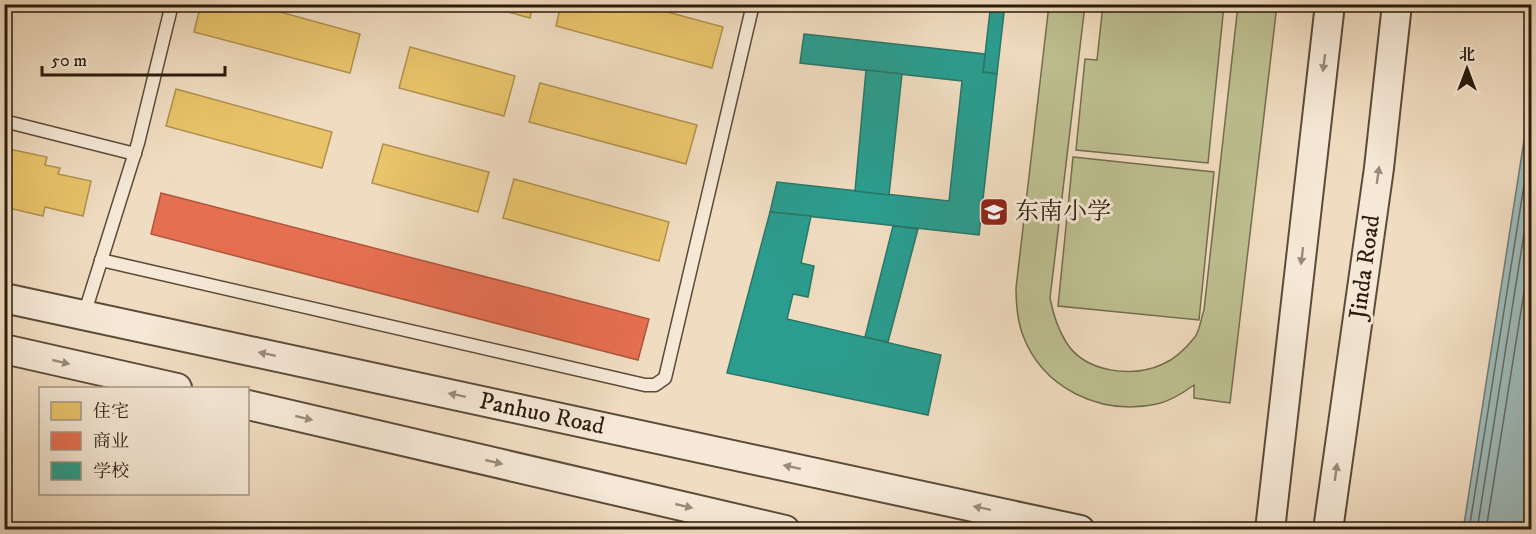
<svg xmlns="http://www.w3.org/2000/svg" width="1536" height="534" viewBox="0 0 1536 534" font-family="'IM FELL DW Pica','Noto Serif SC',serif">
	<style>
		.green { fill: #bdbf90; stroke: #746d4e; stroke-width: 1.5 }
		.water { fill: #9dbaba; stroke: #6f7a74; stroke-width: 1.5 }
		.homes { fill: #e9c46a; stroke: #b0914e; stroke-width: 1.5 }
		.shops { fill: #e76f51; stroke: #ae563c; stroke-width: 1.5 }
		.schools { fill: #2a9d8f; stroke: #2a7668; stroke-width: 1.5 }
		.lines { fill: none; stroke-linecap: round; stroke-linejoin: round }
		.shore { stroke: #646a63; stroke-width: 1.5 }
		.service-casing { stroke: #5c4b39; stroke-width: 15 }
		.tertiary-casing { stroke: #5c4b39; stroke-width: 32 }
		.service { stroke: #f5e8d6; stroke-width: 12 }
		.tertiary { stroke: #f5e8d6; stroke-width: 28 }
		.oneway { fill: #9a8c7b }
		.labels { text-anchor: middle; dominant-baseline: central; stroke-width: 6; stroke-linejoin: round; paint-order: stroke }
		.poi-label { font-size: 24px; fill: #2a1b0c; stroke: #f5e8d6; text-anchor: start }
		.street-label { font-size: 24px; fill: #2a1b0c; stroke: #f5e8d6 }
	</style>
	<rect width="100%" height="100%" fill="#f0dcc0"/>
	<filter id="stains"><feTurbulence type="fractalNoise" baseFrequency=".00333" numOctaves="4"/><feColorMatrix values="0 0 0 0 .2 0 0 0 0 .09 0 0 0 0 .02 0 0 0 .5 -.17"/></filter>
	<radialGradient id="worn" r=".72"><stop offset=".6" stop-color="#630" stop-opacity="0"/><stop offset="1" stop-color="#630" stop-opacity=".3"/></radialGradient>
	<g class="green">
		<path d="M 1049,5 L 1085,5 L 1050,298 C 1053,314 1058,329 1066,342 C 1085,373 1133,378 1163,364 C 1175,359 1187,347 1195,337 C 1200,330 1201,318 1204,310 L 1238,5 L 1277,5 L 1230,403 L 1194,398 L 1194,385 C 1183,393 1171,401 1157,404 C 1101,416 1042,389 1022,333 C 1017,318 1016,303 1016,288 Z"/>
		<path d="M 1103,5 L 1224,5 L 1208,163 L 1076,150 L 1085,59 L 1097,60 Z"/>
		<path d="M 1073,157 L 1214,172 L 1199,320 L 1058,306 Z"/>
	</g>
	<path class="water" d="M 1531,96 L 1531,529 L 1463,529 L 1465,518 Z"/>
	<g class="homes">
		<path d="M 201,4 L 251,4 L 360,34 L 350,73 L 194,32 Z"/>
		<path d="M 478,4 L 533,4 L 530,18 Z"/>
		<path d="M 561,4 L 638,4 L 723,27 L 712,68 L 556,26 Z"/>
		<path d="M 410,47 L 515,76 L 504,116 L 399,88 Z"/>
		<path d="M 540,83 L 697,125 L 686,164 L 529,122 Z"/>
		<path d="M 176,89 L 332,132 L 322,168 L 166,126 Z"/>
		<path d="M 383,144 L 489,172 L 478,212 L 372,183 Z"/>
		<path d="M 4,148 L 47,157 L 45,165 L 60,168 L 58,174 L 91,181 L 83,216 L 45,207 L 43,216 L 4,207 Z"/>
		<path d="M 514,179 L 669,222 L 659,261 L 503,218 Z"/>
	</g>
	<path class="shops" d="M 161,193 L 649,319 L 638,360 L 151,234 Z"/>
	<g class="schools">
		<path d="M 962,4 L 1005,4 L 997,74 L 983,72 L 990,11 L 962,7 Z"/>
		<path d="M 804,34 L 985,54 L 983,72 L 997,74 L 979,235 L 770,212 L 777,182 L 949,201 L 962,81 L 800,63 Z"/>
		<path d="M 866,70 L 902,74 L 889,195 L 855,191 Z"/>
		<path d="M 770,212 L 811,216 L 801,263 L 814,266 L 808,297 L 793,294 L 787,319 L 941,355 L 928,415 L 727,373 Z"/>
		<path d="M 893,226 L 918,229 L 888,342 L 865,337 Z"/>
	</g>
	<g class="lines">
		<g class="shore">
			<path d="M 1469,530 L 1532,135"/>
			<path d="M 1477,530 L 1532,183"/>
			<path d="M 1486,530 L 1532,242"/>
		</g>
		<g class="service-casing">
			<g id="service">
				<path d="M 4,121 L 135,154"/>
				<path d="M 101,260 L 645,385 L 655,385 L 665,378 L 753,4"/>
				<path d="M 84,315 L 138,143 L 172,4"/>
			</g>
		</g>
		<g class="tertiary-casing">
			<g id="tertiary">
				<path d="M 4,298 L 1080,530"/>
				<path d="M 4,349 L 177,388"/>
				<path d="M 248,405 L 785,530"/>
				<path d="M 1270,530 L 1330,4"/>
				<path d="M 1328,530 L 1379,168 L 1397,4"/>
			</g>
		</g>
		<use href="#service" class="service"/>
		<use href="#tertiary" class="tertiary"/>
	</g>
	<defs><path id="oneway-solid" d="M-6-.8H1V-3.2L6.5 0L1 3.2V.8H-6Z" transform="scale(1.5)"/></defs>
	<g class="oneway">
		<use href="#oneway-solid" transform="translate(1324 63) rotate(97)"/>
		<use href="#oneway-solid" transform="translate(1378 175) rotate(-82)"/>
		<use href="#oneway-solid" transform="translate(1302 256) rotate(97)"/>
		<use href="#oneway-solid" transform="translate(267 354) rotate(-168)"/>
		<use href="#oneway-solid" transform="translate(61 362) rotate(13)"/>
		<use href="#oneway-solid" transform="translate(457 395) rotate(-168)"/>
		<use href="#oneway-solid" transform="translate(304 418) rotate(13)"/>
		<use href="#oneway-solid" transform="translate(494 462) rotate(13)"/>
		<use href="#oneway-solid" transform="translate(792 467) rotate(-168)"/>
		<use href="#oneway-solid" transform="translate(1336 472) rotate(-82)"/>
		<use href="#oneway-solid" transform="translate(684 506) rotate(13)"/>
		<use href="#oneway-solid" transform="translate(982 508) rotate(-168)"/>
	</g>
	<defs>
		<g id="school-square" transform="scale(1.5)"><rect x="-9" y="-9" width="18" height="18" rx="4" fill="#8f2418" stroke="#f5e8d6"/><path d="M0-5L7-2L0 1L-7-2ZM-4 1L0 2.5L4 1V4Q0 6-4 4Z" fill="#fff"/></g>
	</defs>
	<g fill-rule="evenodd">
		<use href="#school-square" x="994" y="212"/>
	</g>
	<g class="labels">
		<g class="poi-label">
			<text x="1015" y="212">东南小学</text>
		</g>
		<g class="street-label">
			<text transform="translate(1365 267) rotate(-82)">Jinda Road</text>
			<text transform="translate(542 414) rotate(12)">Panhuo Road</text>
		</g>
	</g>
	<rect width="1536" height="534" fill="none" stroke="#f0dcc0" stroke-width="24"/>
	<rect x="6" y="6" width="1524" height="522" fill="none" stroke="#2a1b0c" stroke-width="3"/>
	<rect x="12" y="12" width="1512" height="510" fill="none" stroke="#2a1b0c" stroke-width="1.5"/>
	<rect x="39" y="387" width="210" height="108" fill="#f5e8d6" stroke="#a49685" stroke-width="1.5"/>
	<rect x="51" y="402" width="30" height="18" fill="#e9c46a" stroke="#a49685" stroke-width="1.5"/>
	<text x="93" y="417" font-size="18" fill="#2a1b0c">住宅</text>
	<rect x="51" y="432" width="30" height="18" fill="#e76f51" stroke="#a49685" stroke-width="1.5"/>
	<text x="93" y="447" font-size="18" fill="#2a1b0c">商业</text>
	<rect x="51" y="462" width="30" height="18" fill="#2a9d8f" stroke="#a49685" stroke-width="1.5"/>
	<text x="93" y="477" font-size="18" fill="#2a1b0c">学校</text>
	<g transform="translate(1467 69)" stroke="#f5e8d6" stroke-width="4.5" paint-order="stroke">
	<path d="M0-4.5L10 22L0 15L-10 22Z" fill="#2a1b0c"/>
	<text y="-9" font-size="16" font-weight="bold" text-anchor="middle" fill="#2a1b0c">北</text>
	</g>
	<path d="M42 66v9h183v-9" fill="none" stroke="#2a1b0c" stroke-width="3"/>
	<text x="51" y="66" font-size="18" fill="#2a1b0c" stroke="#f5e8d6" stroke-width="4.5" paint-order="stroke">50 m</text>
	<rect width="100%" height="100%" filter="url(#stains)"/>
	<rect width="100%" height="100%" fill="url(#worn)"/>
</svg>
